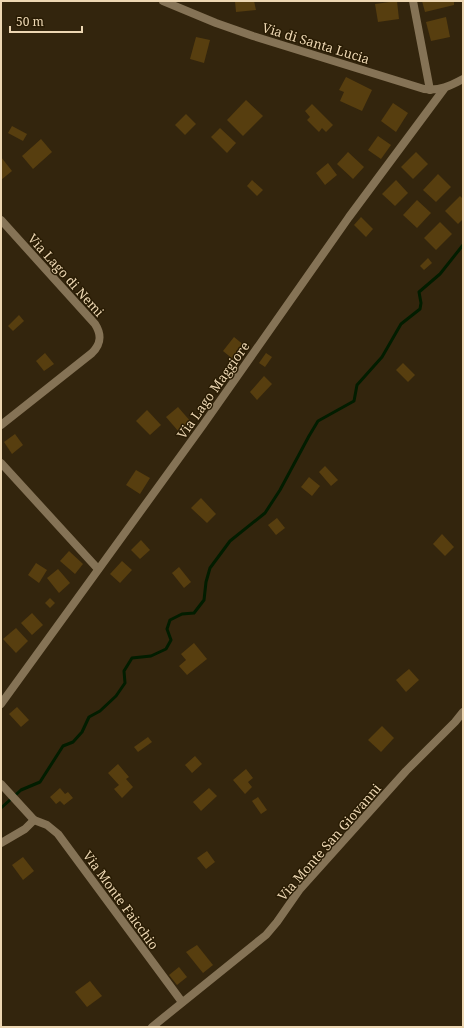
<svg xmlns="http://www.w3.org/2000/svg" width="464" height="1028" viewBox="0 0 464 1028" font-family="'Noto Serif',serif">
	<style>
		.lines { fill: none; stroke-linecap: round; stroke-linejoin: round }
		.stream { stroke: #021d00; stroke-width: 3 }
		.building { fill: #573e0f }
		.minor { stroke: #857356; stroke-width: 8 }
		.tertiary { stroke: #857356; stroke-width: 8 }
		.labels { text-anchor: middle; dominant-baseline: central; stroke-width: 3; stroke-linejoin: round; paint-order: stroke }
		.street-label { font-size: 13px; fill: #edd7b3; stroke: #291c04 }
	</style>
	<rect width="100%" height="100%" fill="#33250d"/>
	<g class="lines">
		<path class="stream" d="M 1,808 L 21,790 L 40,782 L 63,746 L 73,742 L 82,732 L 89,717 L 100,711 L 116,696 L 125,683 L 124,671 L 132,658 L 151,656 L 166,649 L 171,640 L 167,629 L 170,620 L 182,614 L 194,613 L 204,600 L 206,582 L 210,568 L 230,541 L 265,513 L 280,490 L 309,436 L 318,421 L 354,401 L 357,385 L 382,357 L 401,324 L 420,309 L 421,303 L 419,292 L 440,274 L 463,245"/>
	</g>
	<g class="building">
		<path d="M 235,1 L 254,1 L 256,10 L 236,12 Z"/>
		<path d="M 397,1 L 399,19 L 378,22 L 375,4 Z"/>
		<path d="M 422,1 L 454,1 L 454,5 L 425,12 Z"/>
		<path d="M 446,17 L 450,37 L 431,41 L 426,22 Z"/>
		<path d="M 196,37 L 210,40 L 204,63 L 190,59 Z"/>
		<path d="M 346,77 L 372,90 L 362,111 L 340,101 L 344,92 L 339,90 Z"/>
		<path d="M 246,100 L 263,116 L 243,136 L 227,120 Z"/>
		<path d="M 393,103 L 408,113 L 396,132 L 381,121 Z"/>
		<path d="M 312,104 L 333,125 L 326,132 L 322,128 L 319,132 L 307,120 L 310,117 L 305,111 Z"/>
		<path d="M 186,114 L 196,124 L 185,135 L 175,125 Z"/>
		<path d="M 12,126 L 27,134 L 23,141 L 8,133 Z"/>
		<path d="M 220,128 L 236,143 L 227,153 L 211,137 Z"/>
		<path d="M 378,136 L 391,145 L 381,159 L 368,150 Z"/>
		<path d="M 41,139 L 52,152 L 33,169 L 22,156 Z"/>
		<path d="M 348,152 L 364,167 L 353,179 L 337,164 Z"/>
		<path d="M 416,152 L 428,164 L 413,179 L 401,167 Z"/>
		<path d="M 1,157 L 12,171 L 1,180 Z"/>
		<path d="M 328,163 L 337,175 L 325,185 L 316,173 Z"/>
		<path d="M 438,174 L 451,187 L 436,202 L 423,190 Z"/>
		<path d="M 252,180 L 263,190 L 257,196 L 247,186 Z"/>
		<path d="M 396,180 L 408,193 L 395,206 L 382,194 Z"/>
		<path d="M 460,196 L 463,199 L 463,219 L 458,224 L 445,211 Z"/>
		<path d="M 417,200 L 431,213 L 417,228 L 403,215 Z"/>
		<path d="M 361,217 L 373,229 L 366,237 L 354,225 Z"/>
		<path d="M 440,222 L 452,234 L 436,250 L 424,238 Z"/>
		<path d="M 428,258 L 432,263 L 424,270 L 420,266 Z"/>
		<path d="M 19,315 L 24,321 L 13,331 L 8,326 Z"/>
		<path d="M 234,337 L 245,346 L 234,360 L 223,351 Z"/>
		<path d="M 45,353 L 54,364 L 44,371 L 36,361 Z"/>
		<path d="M 266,353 L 272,357 L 265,367 L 259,363 Z"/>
		<path d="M 403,363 L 415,375 L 408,382 L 396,370 Z"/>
		<path d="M 264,376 L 272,384 L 257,400 L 250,392 Z"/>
		<path d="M 178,407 L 191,422 L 179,432 L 166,417 Z"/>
		<path d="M 147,410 L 161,425 L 150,435 L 136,421 Z"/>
		<path d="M 15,434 L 23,445 L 12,454 L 4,442 Z"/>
		<path d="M 325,466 L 338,480 L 331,486 L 319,472 Z"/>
		<path d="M 136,470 L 150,478 L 140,494 L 126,485 Z"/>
		<path d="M 309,477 L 320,486 L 312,496 L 301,487 Z"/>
		<path d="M 201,498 L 216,514 L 207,523 L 191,508 Z"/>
		<path d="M 277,518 L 285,528 L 276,535 L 268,525 Z"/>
		<path d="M 442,534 L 454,547 L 445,556 L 433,544 Z"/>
		<path d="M 141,540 L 150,550 L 140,559 L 131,550 Z"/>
		<path d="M 69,551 L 83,564 L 75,574 L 60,561 Z"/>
		<path d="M 122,561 L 132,570 L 120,583 L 110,574 Z"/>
		<path d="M 36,563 L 47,570 L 39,583 L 28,575 Z"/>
		<path d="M 179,567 L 191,582 L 184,588 L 172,573 Z"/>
		<path d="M 58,569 L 70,583 L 59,593 L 47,578 Z"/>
		<path d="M 50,598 L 55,603 L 50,608 L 45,603 Z"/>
		<path d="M 32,613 L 43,625 L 32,635 L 21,623 Z"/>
		<path d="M 16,628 L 28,641 L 16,653 L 3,639 Z"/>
		<path d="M 194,643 L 207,659 L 187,675 L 179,666 L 186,660 L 181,654 Z"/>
		<path d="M 409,669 L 419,680 L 406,692 L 396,680 Z"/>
		<path d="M 17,707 L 29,720 L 21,727 L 9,714 Z"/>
		<path d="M 382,726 L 394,738 L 381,752 L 368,740 Z"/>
		<path d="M 148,737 L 152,742 L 138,752 L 134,747 Z"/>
		<path d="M 195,756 L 202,764 L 192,773 L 185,765 Z"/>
		<path d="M 118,764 L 129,777 L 126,779 L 133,787 L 122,798 L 114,789 L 119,785 L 108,773 Z"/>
		<path d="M 246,769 L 253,778 L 248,782 L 252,787 L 245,794 L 233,780 Z"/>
		<path d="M 60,788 L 65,794 L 68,792 L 73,798 L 64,805 L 60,801 L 56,804 L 50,797 Z"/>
		<path d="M 209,788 L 217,796 L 201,811 L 193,802 Z"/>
		<path d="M 258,797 L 267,810 L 261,814 L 252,801 Z"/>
		<path d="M 207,851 L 215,862 L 206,869 L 197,858 Z"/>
		<path d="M 23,857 L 34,871 L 23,880 L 12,865 Z"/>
		<path d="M 197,945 L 213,965 L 203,973 L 186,952 Z"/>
		<path d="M 179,967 L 187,977 L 177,985 L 169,975 Z"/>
		<path d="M 90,981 L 102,996 L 87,1007 L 75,992 Z"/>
	</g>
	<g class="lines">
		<g class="minor">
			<path d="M 413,1 L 430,90"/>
			<path d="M 1,220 L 95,324 C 102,335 101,344 92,353 L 1,425"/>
			<path d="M 1,463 L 98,569"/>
			<path d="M 1,704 L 203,425 L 349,217 L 444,89"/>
			<path d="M 1,784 L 34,820 L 25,829 L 1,843"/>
			<path d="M 34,820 L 47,825 L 58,834 L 182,1002"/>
			<path d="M 152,1027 L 266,935 L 277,922 L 300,889 L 406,771 L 455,722 L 463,712"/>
		</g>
		<path class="tertiary" d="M 163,1 L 216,23 L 253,36 L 424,89 C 440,91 450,86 463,79"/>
	</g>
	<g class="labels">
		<g class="street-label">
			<text transform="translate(316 43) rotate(17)">Via di Santa Lucia</text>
			<text transform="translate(66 275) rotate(48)">Via Lago di Nemi</text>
			<text transform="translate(213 390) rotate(-55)">Via Lago Maggiore</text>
			<text transform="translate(329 842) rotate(-49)">Via Monte San Giovanni</text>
			<text transform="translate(121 900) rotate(54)">Via Monte Faicchio</text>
		</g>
	</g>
	<rect width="464" height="1028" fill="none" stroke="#edd7b3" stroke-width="4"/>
	<path d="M10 26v6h72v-6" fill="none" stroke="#edd7b3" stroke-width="2"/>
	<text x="16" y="26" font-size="12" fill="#edd7b3" stroke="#291c04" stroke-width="3" paint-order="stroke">50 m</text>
</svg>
